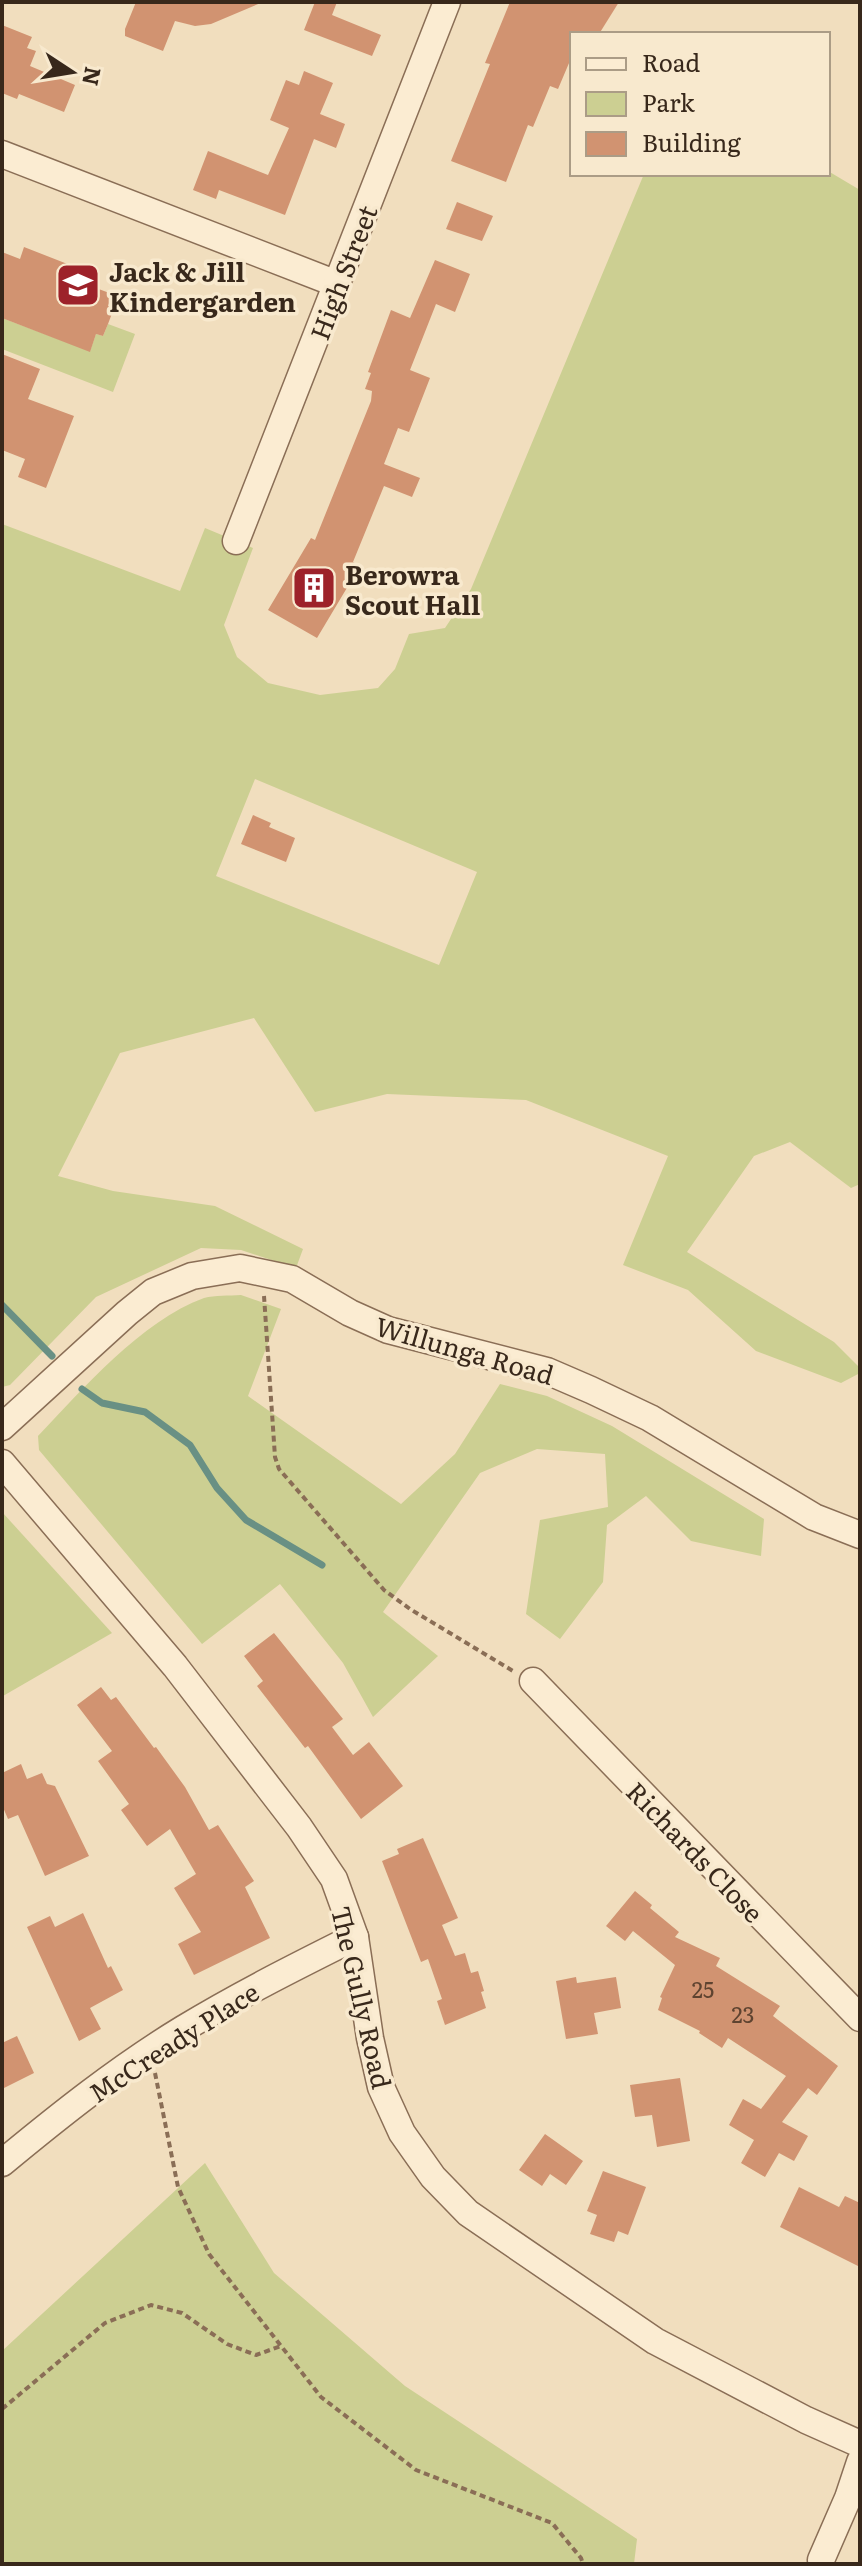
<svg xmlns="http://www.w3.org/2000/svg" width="862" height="2566" viewBox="0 0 862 2566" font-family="Literata,serif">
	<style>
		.green { fill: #cccf92; fill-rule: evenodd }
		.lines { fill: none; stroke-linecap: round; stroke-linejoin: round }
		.stream { stroke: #699084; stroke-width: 7 }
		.building { fill: #d19371 }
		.minor-casing { stroke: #8a6e56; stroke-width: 29 }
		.path { stroke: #8a6e56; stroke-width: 4; stroke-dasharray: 6 4; stroke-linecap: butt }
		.minor { stroke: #fbecd2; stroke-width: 26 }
		.labels { text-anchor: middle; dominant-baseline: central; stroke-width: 7; stroke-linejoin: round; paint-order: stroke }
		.number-label { font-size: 22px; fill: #5e4330 }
		.poi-label { font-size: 26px; font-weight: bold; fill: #38281b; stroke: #f8e9ce; text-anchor: start }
		.street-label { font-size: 26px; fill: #38281b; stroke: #f8e9ce }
	</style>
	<rect width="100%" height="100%" fill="#f1debe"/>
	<g class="green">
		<path d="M 828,171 L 860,190 L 860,1184 L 851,1188 L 790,1142 L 754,1156 L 687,1252 L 834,1342 L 860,1368 L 860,1373 L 841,1383 L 756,1351 L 688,1290 L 623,1265 L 668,1156 L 526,1100 L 387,1094 L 315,1112 L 254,1018 L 120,1053 L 58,1176 L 113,1191 L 215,1206 L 303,1249 L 296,1268 L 241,1250 L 201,1248 L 96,1297 L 10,1385 L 2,1387 L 2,524 L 180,591 L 205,528 L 253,548 L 224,625 L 237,657 L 268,683 L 320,695 L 378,688 L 395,669 L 409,634 L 445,628 L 471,589 L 644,174 L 828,174 ZM 255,779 L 477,872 L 439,965 L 216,876 Z"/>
		<path d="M 2,318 L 90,351 L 96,334 L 103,336 L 108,324 L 135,334 L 113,392 L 2,349 Z"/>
		<path d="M 241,1295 L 281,1309 L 248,1396 L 401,1504 L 455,1454 L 500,1384 L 547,1396 L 612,1426 L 764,1519 L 761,1556 L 691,1541 L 646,1496 L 607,1525 L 603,1582 L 560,1639 L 526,1614 L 540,1520 L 608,1507 L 605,1454 L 537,1449 L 480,1473 L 383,1612 L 438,1656 L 373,1717 L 343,1663 L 280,1584 L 202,1644 L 39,1450 L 38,1436 C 83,1389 141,1321 204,1298 C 215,1295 229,1296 241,1295 Z"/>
		<path d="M 2,1512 L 112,1633 L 3,1696 L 2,1696 Z"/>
		<path d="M 205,2163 L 274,2273 L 405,2386 L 637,2539 L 634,2564 L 2,2564 L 2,2351 Z"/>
	</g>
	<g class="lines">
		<g class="stream">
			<path d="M 2,1305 L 52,1356"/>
			<path d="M 82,1389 L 102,1403 L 145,1412 L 190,1445 L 217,1488 L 246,1520 L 322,1565"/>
		</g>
	</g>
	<g class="building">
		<path d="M 136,2 L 263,2 L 211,24 L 195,26 L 175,21 L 163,51 L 125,36 L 125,29 Z"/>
		<path d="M 315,2 L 337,2 L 332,15 L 381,35 L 372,56 L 304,30 Z"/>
		<path d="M 510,2 L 619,2 L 599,34 L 572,34 L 572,56 L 558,89 L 550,86 L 533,127 L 528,125 L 506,182 L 451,161 L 490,64 L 485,63 Z"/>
		<path d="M 2,25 L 32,37 L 27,48 L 36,51 L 30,66 L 75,85 L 64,112 L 19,94 L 17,99 L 2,93 Z"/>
		<path d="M 304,71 L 333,83 L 320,114 L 345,124 L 336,148 L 314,139 L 285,215 L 219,190 L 216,199 L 193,190 L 208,151 L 268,175 L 289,128 L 270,120 L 286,80 L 299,85 Z"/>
		<path d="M 457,202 L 493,216 L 482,241 L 446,229 Z"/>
		<path d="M 24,247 L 93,274 L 88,285 L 112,294 L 108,306 L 114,308 L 108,324 L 103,336 L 96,334 L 90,352 L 2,318 L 2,252 L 20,259 Z"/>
		<path d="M 435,260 L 470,274 L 455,312 L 436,304 L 410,370 L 430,378 L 409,432 L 398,428 L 384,464 L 420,478 L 412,497 L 384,486 L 353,562 L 360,566 L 317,638 L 268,610 L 311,538 L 315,540 L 371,401 L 372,391 L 365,389 L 371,373 L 368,372 L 391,310 L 410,318 Z"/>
		<path d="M 2,354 L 40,369 L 28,399 L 74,416 L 46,488 L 18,477 L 25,459 L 2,450 Z"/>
		<path d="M 253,815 L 271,823 L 269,827 L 295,838 L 286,862 L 241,844 Z"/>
		<path d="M 274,1633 L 343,1719 L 332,1727 L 353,1755 L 369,1742 L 403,1786 L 361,1819 L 308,1746 L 305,1748 L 257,1686 L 263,1681 L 244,1656 Z"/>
		<path d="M 101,1687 L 111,1700 L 116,1697 L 154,1748 L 156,1747 L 185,1787 L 209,1830 L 218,1825 L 254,1881 L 245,1887 L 270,1938 L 194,1975 L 178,1944 L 201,1932 L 174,1888 L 196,1874 L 170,1829 L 147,1846 L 121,1810 L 129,1804 L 98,1761 L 112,1751 L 77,1705 Z"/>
		<path d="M 21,1764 L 27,1779 L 42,1773 L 47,1784 L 55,1786 L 89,1856 L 45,1876 L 18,1815 L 8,1819 L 2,1805 L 2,1773 Z"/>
		<path d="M 423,1838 L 458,1918 L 442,1925 L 455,1956 L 465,1953 L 471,1973 L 478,1971 L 484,1991 L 481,1992 L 486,2008 L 445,2025 L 437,2001 L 442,1999 L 428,1959 L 421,1962 L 382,1861 L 399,1854 L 397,1849 Z"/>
		<path d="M 635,1891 L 652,1905 L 650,1908 L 679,1932 L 675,1937 L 720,1958 L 716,1966 L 780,2006 L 773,2016 L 838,2066 L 817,2095 L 808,2088 L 782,2122 L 808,2136 L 794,2161 L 779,2153 L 765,2177 L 741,2163 L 754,2140 L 729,2125 L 743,2099 L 761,2109 L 786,2076 L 728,2038 L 722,2048 L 699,2033 L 700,2031 L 658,2010 L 662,1998 L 660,1997 L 675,1965 L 633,1931 L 625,1941 L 606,1926 Z"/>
		<path d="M 83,1913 L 108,1968 L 111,1966 L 123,1990 L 90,2008 L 101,2029 L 79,2041 L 27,1927 L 50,1916 L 55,1927 Z"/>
		<path d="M 576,1977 L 577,1983 L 616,1977 L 621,2008 L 594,2013 L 598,2034 L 566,2039 L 556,1981 Z"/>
		<path d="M 17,2036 L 34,2073 L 2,2089 L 2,2043 Z"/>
		<path d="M 680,2078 L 690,2141 L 657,2147 L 652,2115 L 635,2117 L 630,2085 Z"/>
		<path d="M 545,2134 L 583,2161 L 566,2185 L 550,2174 L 542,2186 L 519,2170 Z"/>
		<path d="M 603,2171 L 646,2187 L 628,2235 L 618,2231 L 614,2242 L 590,2234 L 597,2215 L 587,2211 Z"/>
		<path d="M 799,2187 L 839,2207 L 845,2196 L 860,2203 L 860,2267 L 780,2227 Z"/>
	</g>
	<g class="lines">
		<g class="minor-casing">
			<g id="minor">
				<path d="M 2,154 L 337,284"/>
				<path d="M 236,541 L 447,2"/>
				<path d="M 2,1427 L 127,1313 L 153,1292 L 192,1276 L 240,1268 L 292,1279 L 350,1313 L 388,1330 L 547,1371 L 591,1390 L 650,1418 L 814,1517 L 860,1535"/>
				<path d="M 2,1463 L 175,1666 L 299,1827 L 334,1879 L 355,1937 L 370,2038 L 381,2087 L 402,2133 L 433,2177 L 468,2213 L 655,2341 L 806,2420 L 860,2444"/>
				<path d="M 533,1681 L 860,2018"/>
				<path d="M 2,2163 C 60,2115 119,2068 183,2029 C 239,1995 297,1966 355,1937"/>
				<path d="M 821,2560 L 848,2498 L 860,2462"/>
			</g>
		</g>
		<g class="path">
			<path d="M 264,1296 L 275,1457 L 279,1469 L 384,1590 L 410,1609 L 513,1671"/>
			<path d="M 155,2073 L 178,2187 L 209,2254 L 321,2397 L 416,2470 L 552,2523 L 581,2558 L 583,2564"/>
			<path d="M 2,2409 L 105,2323 L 151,2305 L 182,2313 L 227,2344 L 256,2355 L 281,2346"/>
		</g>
		<use href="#minor" class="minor"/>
	</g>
	<defs>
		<g id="school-square" transform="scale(2.3)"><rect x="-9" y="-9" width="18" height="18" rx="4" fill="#9d222a" stroke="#f8e9ce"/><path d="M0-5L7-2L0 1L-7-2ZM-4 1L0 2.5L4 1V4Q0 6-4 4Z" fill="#fff"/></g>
		<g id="building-square" transform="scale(2.3)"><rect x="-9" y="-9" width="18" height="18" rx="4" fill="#9d222a" stroke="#f8e9ce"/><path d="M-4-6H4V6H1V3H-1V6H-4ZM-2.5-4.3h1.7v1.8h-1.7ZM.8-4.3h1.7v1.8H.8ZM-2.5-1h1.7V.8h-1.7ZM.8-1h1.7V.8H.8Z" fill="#fff"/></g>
	</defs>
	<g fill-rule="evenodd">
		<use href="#school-square" x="78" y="285"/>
		<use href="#building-square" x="314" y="588"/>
	</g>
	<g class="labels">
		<g class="number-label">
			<text x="703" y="1988">25</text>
			<text x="743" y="2013">23</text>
		</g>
		<g class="poi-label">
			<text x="109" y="270">Jack &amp; Jill<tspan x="109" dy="30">Kindergarden</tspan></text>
			<text x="345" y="573">Berowra<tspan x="345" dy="30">Scout Hall</tspan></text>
		</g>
		<g class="street-label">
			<text transform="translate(342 272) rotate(-69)">High Street</text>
			<text transform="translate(465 1349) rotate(16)">Willunga Road</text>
			<text transform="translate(696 1851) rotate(46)">Richards Close</text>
			<text transform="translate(363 1997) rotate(77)">The Gully Road</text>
			<text transform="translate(173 2041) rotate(-33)">McCready Place</text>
		</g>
	</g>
	<rect width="862" height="2566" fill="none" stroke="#38281b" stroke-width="8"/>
	<rect x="570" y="32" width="260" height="144" fill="#f8e9ce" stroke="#ab9c86" stroke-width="2"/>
	<rect x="586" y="58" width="40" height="12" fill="#fbecd2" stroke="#ab9c86" stroke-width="2"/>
	<text x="642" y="72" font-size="24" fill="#38281b">Road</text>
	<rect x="586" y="92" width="40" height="24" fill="#cccf92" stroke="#ab9c86" stroke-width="2"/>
	<text x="642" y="112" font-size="24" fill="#38281b">Park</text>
	<rect x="586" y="132" width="40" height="24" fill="#d19371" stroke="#ab9c86" stroke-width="2"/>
	<text x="642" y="152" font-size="24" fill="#38281b">Building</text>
	<g transform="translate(72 72) rotate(102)" stroke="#f8e9ce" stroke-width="6" paint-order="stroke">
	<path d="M0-6L14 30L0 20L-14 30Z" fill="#38281b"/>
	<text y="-12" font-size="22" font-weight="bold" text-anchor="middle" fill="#38281b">N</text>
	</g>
</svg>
